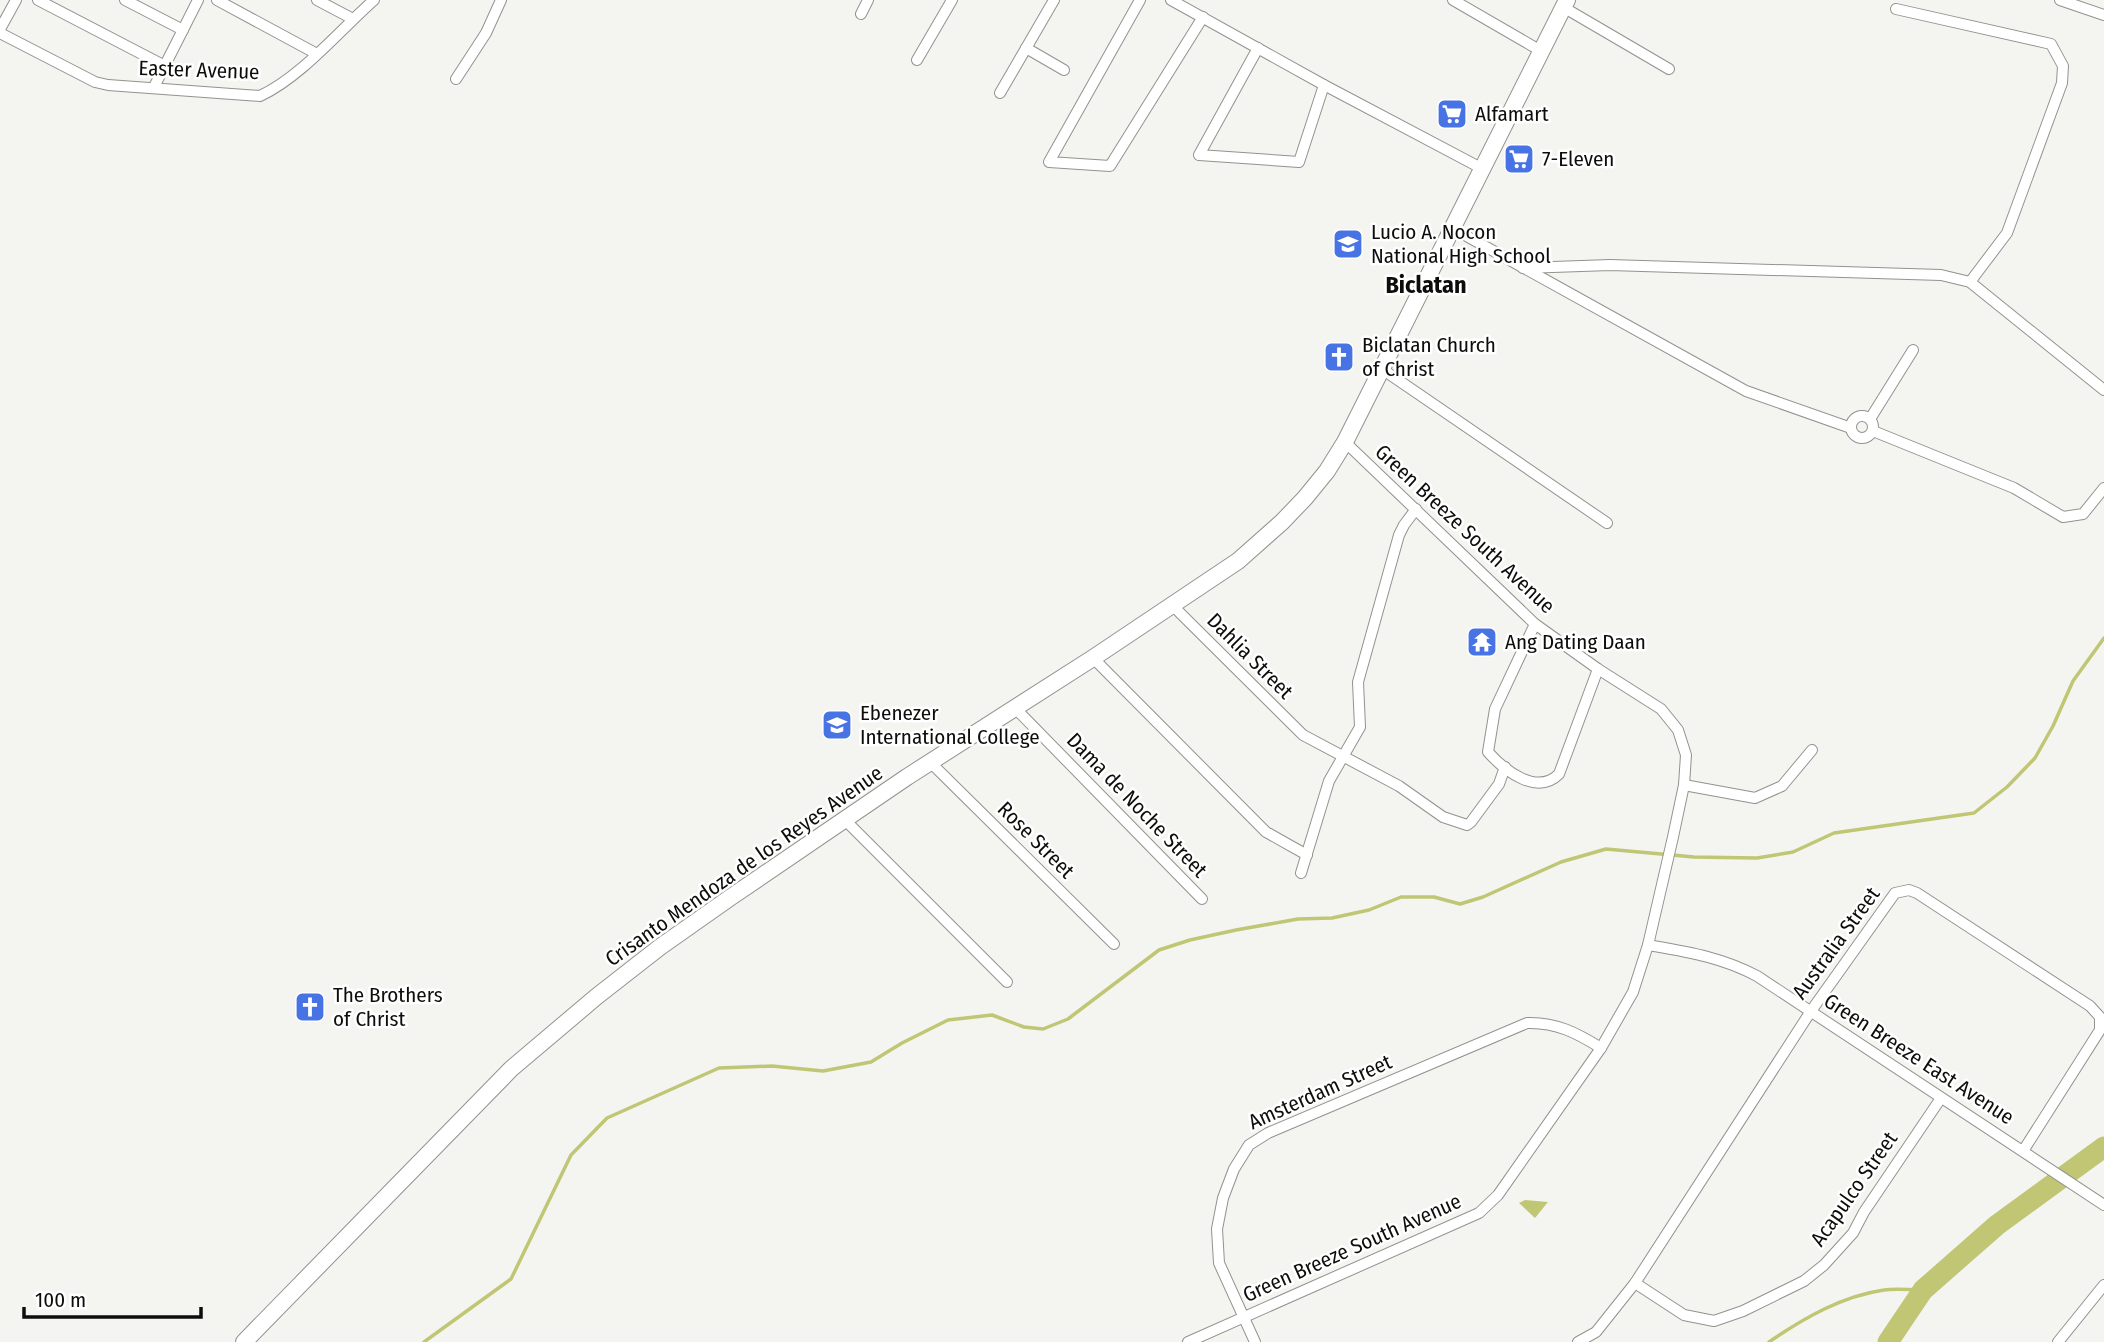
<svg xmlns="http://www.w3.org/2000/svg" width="2104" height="1342" viewBox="0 0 2104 1342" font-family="'Fira Sans Condensed',sans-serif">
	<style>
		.water { fill: #c1c675 }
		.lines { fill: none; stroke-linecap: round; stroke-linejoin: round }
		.stream { stroke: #c1c675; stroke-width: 3.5 }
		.river { stroke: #c1c675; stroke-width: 21 }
		.street-casing { stroke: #92938e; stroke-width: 12 }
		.secondary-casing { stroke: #92938e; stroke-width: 18 }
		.street { stroke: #fff; stroke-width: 10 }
		.secondary { stroke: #fff; stroke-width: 16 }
		.labels { text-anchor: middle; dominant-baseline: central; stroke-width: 5; stroke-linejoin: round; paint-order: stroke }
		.street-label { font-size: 21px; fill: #0d0d0c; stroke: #fff }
		.poi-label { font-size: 21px; fill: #0d0d0c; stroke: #fff; text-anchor: start }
		.quarter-label { font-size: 24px; font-weight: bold; fill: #0d0d0c; stroke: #fff }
	</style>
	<rect width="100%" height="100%" fill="#f4f5f0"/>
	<path class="water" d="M 1525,1200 L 1548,1202 L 1535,1218 L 1519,1203 Z"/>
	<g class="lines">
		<g class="stream">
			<path d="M 424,1342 L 511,1279 L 571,1155 L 607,1118 L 719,1068 L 772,1066 L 823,1071 L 871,1062 L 902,1043 L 948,1020 L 992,1015 L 1024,1027 L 1043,1029 L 1068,1019 L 1159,950 L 1190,940 L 1236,930 L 1298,919 L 1332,918 L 1369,910 L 1401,897 L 1434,897 L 1460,904 L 1483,897 L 1561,862 L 1606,849 L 1694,857 L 1757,858 L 1793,852 L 1834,833 L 1974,813 L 2007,787 L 2035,758 L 2053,726 L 2073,681 L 2104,638"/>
			<path d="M 1769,1342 C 1804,1318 1842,1296 1884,1290 C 1896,1288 1910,1290 1923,1290"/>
		</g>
		<path class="river" d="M 1888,1342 L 1923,1290 L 1997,1225 L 2104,1147"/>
		<g class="street-casing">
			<g id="street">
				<path d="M 38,0 L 165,66"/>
				<path d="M 125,0 L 183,30"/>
				<path d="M 217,0 L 317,54"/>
				<path d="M 317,0 L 353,19"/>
				<path d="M 1140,0 L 1049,162 L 1110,166 L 1203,17"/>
				<path d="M 1171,0 L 1324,85 L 1481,168"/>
				<path d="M 1453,0 L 1541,51"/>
				<path d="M 2060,0 L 2104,15"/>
				<path d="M 1563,7 L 1669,69"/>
				<path d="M 1896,9 L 2051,44 L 2063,66 L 2062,83 L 2007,233 L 1970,282"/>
				<path d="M 861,14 L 868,0"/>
				<path d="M 0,29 L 16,0"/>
				<path d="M 0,33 L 95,82 L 108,85 L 260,96 C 301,77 340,30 374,0"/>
				<path d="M 1026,48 L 1064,70"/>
				<path d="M 1258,48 L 1199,155 L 1299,162 L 1324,85"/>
				<path d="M 917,60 L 952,0"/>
				<path d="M 456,79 L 486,33 L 501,0"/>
				<path d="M 154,87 L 198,0"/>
				<path d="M 1000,93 L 1054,0"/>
				<path d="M 1452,228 L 1746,391 L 1851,428"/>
				<path d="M 1523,268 L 1610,265 L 1941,275 L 1970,282 L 2104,390"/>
				<path d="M 1382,369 L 1607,523"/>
				<circle cx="1862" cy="427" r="11"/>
				<path d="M 1870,419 L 1913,350"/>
				<path d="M 1873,431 L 2014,488 L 2063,517 L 2083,514 L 2104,488"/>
				<path d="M 1171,604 L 1303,735 L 1399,786 L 1443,817 L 1467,825 L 1471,822 L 1499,784 L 1505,767"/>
				<path d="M 1535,624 L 1495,709 L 1488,752 C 1505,771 1537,796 1559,774 L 1598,669"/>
				<path d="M 1093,658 L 1266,832 L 1307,855"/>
				<path d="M 1015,708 L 1202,899"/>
				<path d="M 930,762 L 1114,944"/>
				<path d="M 1684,785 L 1755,798 L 1782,786 L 1812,750"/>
				<path d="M 845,820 L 1007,982"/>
				<path d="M 1301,873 L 1329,781 L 1360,727 L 1358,682 L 1399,535 L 1404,525 L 1416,509"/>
				<path d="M 1648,945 C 1688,952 1721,957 1757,976 L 2104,1205"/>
				<path d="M 1635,1283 L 1684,1315 L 1714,1321 L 1743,1311 L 1804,1281 L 1824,1265 L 1853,1233 L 1864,1212 L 1941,1098"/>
				<path d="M 1188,1342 L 1479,1213 L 1498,1195 L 1601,1048 L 1633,992 L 1648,945 L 1673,837 L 1684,785 L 1686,755 L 1678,730 L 1661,709 L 1598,669 L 1535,624 L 1345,442"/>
				<path d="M 1255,1342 L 1219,1263 L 1217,1229 L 1223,1198 L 1234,1169 L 1249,1145 L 1268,1133 L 1527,1023 C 1556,1022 1577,1033 1601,1048"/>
				<path d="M 1578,1342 L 1596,1332 L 1635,1283 L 1811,1011 L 1895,893 L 1909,890 L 1917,893 L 2090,1006 L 2100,1017 L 2100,1030 L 2023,1151"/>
				<path d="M 2058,1342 L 2104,1285"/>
			</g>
		</g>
		<g class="secondary-casing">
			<path id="secondary" d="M 244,1342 L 511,1069 L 596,997 L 660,947 L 731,897 L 907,777 L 1093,658 L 1238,561 L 1282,522 L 1305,498 L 1327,471 L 1345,442 L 1567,0"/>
		</g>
		<use href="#street" class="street"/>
		<use href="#secondary" class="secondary"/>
	</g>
	<defs>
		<g id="supermarket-square" transform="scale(1.575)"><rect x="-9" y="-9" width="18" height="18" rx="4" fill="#4773e5" stroke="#fff"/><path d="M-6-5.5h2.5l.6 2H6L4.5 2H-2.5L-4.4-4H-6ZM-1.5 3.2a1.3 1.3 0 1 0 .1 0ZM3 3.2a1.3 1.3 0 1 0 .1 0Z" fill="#fff"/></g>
		<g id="school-square" transform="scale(1.575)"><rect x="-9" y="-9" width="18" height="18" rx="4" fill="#4773e5" stroke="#fff"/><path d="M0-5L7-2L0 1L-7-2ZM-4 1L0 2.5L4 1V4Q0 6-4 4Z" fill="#fff"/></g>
		<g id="church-square" transform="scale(1.575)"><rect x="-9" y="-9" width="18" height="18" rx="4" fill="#4773e5" stroke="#fff"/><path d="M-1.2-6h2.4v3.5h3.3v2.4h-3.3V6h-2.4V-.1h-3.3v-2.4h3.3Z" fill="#fff"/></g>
		<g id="temple-square" transform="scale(1.575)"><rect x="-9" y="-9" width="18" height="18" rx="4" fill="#4773e5" stroke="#fff"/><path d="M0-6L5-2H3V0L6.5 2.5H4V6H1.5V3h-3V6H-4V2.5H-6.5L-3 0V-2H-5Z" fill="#fff"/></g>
		<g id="university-square" transform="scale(1.575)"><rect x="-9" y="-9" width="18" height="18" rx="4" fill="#4773e5" stroke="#fff"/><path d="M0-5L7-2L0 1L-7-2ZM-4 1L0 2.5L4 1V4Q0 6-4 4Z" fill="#fff"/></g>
	</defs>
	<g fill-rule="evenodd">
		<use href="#supermarket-square" x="1452" y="114"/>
		<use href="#supermarket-square" x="1519" y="159"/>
		<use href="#school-square" x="1348" y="244"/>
		<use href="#church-square" x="1339" y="357"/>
		<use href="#temple-square" x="1482" y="642"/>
		<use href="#university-square" x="837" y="725"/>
		<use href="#church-square" x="310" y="1007"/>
	</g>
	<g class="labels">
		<g class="street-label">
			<text transform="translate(199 70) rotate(2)">Easter Avenue</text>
			<text transform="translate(1465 529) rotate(43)">Green Breeze South Avenue</text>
			<text transform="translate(1250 656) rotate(45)">Dahlia Street</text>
			<text transform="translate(1137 805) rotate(46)">Dama de Noche Street</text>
			<text transform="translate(1036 840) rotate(45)">Rose Street</text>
			<text transform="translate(744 866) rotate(-35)">Crisanto Mendoza de los Reyes Avenue</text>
			<text transform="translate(1836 943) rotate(-54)">Australia Street</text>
			<text transform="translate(1919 1059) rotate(33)">Green Breeze East Avenue</text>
			<text transform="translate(1320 1092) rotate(-24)">Amsterdam Street</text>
			<text transform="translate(1854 1189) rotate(-55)">Acapulco Street</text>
			<text transform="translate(1352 1248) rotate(-24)">Green Breeze South Avenue</text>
		</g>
		<g class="poi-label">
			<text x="1475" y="114">Alfamart</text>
			<text x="1542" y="159">7-Eleven</text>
			<text x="1371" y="232">Lucio A. Nocon<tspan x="1371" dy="24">National High School</tspan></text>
			<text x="1362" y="345">Biclatan Church<tspan x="1362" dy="24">of Christ</tspan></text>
			<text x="1505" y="642">Ang Dating Daan</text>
			<text x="860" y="713">Ebenezer<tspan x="860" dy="24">International College</tspan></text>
			<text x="333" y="995">The Brothers<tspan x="333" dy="24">of Christ</tspan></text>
		</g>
		<g class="quarter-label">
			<text x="1426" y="285">Biclatan</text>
		</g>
	</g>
	<path d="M24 1307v10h177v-10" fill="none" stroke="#0d0d0c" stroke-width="3.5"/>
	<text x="35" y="1307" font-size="21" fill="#0d0d0c" stroke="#ffffff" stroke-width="5" paint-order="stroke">100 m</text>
</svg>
